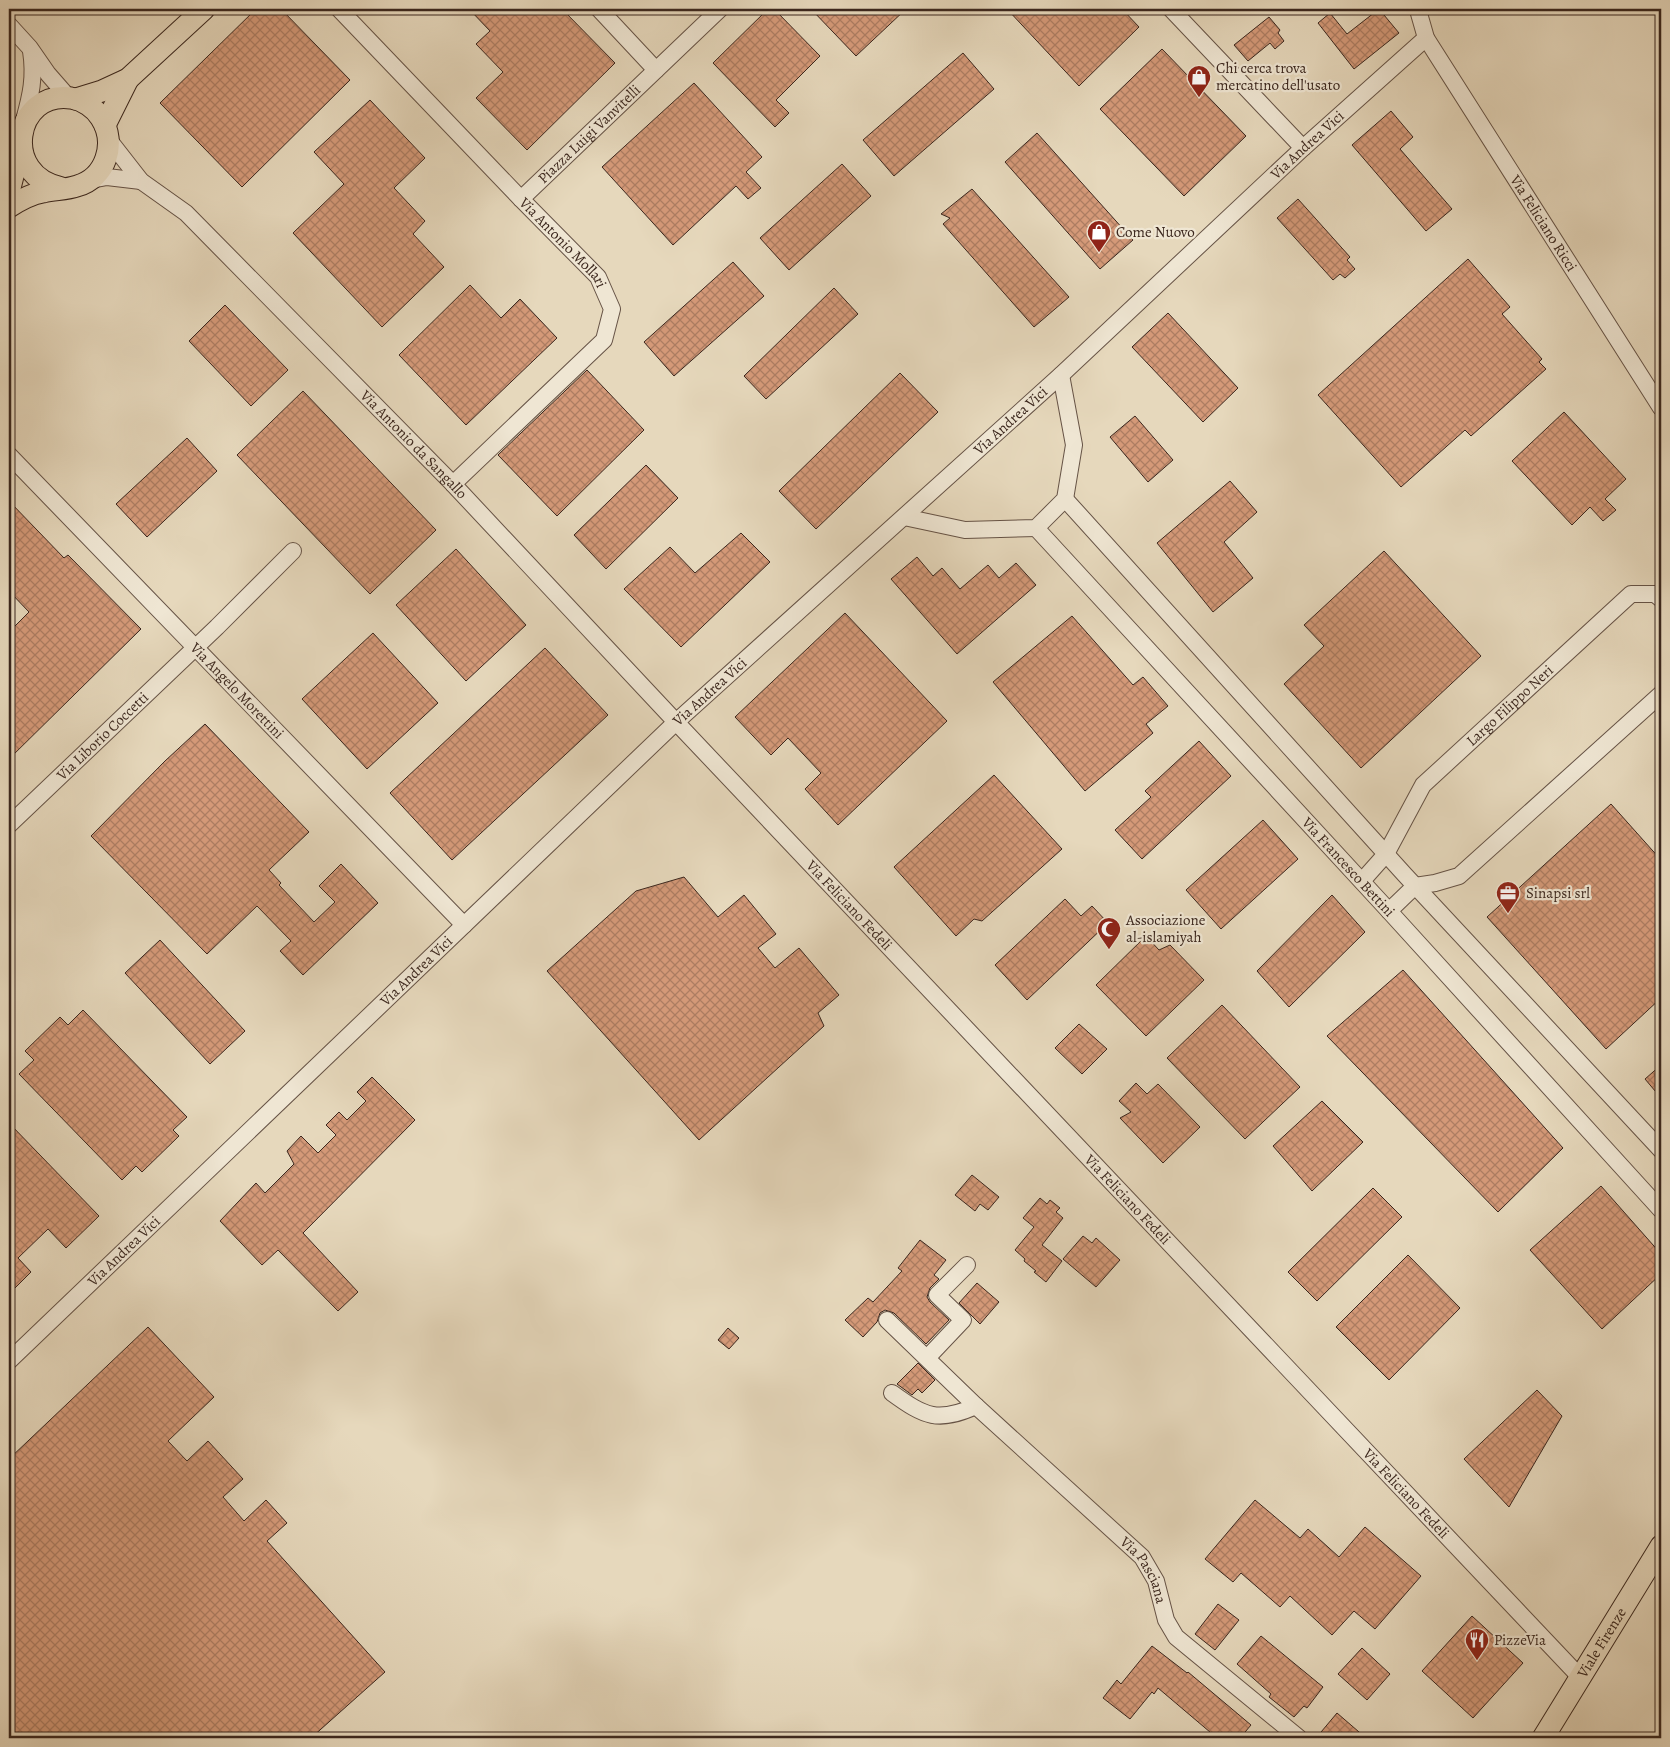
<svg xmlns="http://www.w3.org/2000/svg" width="1670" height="1747" viewBox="0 0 1670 1747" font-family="Alegreya,serif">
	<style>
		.building { fill: url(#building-cross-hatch); stroke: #3b271e }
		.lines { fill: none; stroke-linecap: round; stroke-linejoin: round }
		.minor-casing { stroke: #665346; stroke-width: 18 }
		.major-casing { stroke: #3b271e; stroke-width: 23 }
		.minor { stroke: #efe6d3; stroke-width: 16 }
		.major { stroke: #e6d8bc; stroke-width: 21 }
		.labels { text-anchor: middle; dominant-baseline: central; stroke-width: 4.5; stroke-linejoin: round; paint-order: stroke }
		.poi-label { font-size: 15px; fill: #3b271e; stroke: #efe6d3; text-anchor: start }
		.street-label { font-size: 15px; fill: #3b271e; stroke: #efe6d3 }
	</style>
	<defs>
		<pattern id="building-cross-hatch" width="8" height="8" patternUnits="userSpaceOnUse" patternTransform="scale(1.25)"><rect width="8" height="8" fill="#d49978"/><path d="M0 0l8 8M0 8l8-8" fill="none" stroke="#ad7d62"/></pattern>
	</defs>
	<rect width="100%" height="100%" fill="#e6d8bc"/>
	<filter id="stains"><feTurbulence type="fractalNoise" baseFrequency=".004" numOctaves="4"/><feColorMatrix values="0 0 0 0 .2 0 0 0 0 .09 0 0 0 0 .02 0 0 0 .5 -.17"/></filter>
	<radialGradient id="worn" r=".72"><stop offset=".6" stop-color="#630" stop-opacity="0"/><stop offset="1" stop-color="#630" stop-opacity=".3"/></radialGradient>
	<g class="building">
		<path d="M 256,9 L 281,9 L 350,80 L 242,187 L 160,103 Z"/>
		<path d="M 469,9 L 562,9 L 615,63 L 527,150 L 476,98 L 503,72 L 476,44 L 490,31 Z"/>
		<path d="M 768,9 L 774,9 L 820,56 L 776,100 L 789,113 L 775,127 L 713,63 Z"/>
		<path d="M 811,9 L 906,9 L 856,56 Z"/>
		<path d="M 1007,9 L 1122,9 L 1139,27 L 1079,86 Z"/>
		<path d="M 1379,9 L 1399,33 L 1354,69 L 1318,23 L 1330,13 L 1347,34 Z"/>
		<path d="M 1269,17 L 1280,30 L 1278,33 L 1284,41 L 1275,49 L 1270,43 L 1248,61 L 1234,45 Z"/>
		<path d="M 1162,49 L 1246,136 L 1184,196 L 1100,109 Z"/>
		<path d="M 963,53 L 994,89 L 894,176 L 863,140 Z"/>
		<path d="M 694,83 L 762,157 L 746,172 L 761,188 L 748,199 L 736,186 L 673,245 L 602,167 Z"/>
		<path d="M 370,100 L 425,158 L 394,188 L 425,221 L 413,234 L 444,267 L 382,327 L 293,233 L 344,184 L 314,152 Z"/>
		<path d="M 1391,111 L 1413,137 L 1400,149 L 1452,209 L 1426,231 L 1352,145 Z"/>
		<path d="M 1037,133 L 1133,240 L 1100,269 L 1005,162 Z"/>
		<path d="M 842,164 L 871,196 L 789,270 L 760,238 Z"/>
		<path d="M 972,189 L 1069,297 L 1034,327 L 943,224 L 950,218 L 941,214 Z"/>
		<path d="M 1298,199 L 1350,257 L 1347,260 L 1355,269 L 1345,278 L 1340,274 L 1333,280 L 1277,218 Z"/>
		<path d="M 1468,259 L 1510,307 L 1502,314 L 1542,359 L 1539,362 L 1546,369 L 1471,436 L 1465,430 L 1401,487 L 1318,395 Z"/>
		<path d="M 733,262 L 764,296 L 674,376 L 644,342 Z"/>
		<path d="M 470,285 L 501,318 L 520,299 L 557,338 L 466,425 L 399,355 Z"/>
		<path d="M 834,288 L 858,314 L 766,399 L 744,376 Z"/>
		<path d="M 225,305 L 288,370 L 251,406 L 189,341 Z"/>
		<path d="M 1168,313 L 1238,388 L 1203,422 L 1132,347 Z"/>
		<path d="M 587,370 L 644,430 L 557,516 L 498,455 Z"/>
		<path d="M 900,373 L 938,412 L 816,529 L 779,491 Z"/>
		<path d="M 303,391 L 436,530 L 370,594 L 237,455 Z"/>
		<path d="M 1564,412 L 1626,479 L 1605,499 L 1616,510 L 1603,521 L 1590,507 L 1572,525 L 1512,461 Z"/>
		<path d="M 1135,416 L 1173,460 L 1148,482 L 1110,437 Z"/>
		<path d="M 187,438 L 217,471 L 147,537 L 116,504 Z"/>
		<path d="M 646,465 L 678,498 L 606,569 L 574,535 Z"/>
		<path d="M 1230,481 L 1257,512 L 1224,542 L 1253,578 L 1213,612 L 1157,543 Z"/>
		<path d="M 9,501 L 64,558 L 68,555 L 141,629 L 9,759 L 9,632 L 29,612 L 9,591 Z"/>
		<path d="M 741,533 L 770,562 L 681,647 L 624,589 L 670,547 L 695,573 Z"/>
		<path d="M 456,549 L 526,625 L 466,681 L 396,605 Z"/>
		<path d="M 1384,551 L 1481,656 L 1361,768 L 1284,684 L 1324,646 L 1304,625 Z"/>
		<path d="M 917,557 L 933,576 L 942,568 L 960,589 L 988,565 L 999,578 L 1016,563 L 1036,585 L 957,654 L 891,579 Z"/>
		<path d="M 845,613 L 947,721 L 838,825 L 805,789 L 821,773 L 788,738 L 771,755 L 735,717 Z"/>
		<path d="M 1072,616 L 1133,685 L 1143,677 L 1168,706 L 1146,724 L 1153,733 L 1085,791 L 993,682 Z"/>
		<path d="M 373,633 L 438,703 L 367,769 L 302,699 Z"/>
		<path d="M 545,648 L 608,715 L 452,860 L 390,793 Z"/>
		<path d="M 205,724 L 309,832 L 269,870 L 281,883 L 279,885 L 314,922 L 335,902 L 319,886 L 341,864 L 378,903 L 303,975 L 280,951 L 291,941 L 257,906 L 207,954 L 91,836 L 165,761 Z"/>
		<path d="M 1199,741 L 1231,776 L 1142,859 L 1115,830 L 1151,797 L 1145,791 Z"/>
		<path d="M 994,775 L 1062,849 L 982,921 L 974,919 L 956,936 L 894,867 Z"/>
		<path d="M 1611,804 L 1661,860 L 1661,998 L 1606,1049 L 1487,917 Z"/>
		<path d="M 1263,820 L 1298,859 L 1221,929 L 1186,890 Z"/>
		<path d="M 684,877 L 718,917 L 744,895 L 776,934 L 758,948 L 775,968 L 799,948 L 839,995 L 818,1013 L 824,1026 L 699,1140 L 547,971 L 636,891 Z"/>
		<path d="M 1332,895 L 1365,932 L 1289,1007 L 1257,971 Z"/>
		<path d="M 1065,899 L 1081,916 L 1092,906 L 1108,923 L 1027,1000 L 995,965 Z"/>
		<path d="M 1146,936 L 1159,950 L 1170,945 L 1204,980 L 1146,1036 L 1096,985 Z"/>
		<path d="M 160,940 L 245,1031 L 210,1064 L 125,973 Z"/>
		<path d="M 1403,970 L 1563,1148 L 1498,1212 L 1327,1036 Z"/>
		<path d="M 1222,1005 L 1300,1087 L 1245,1139 L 1167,1058 Z"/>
		<path d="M 83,1010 L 187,1117 L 173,1130 L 179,1136 L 142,1172 L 136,1166 L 122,1180 L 19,1074 L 34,1060 L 25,1051 L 60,1017 L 68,1025 Z"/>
		<path d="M 1079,1024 L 1107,1049 L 1082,1074 L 1055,1048 Z"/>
		<path d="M 1661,1065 L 1661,1098 L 1645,1079 Z"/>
		<path d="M 372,1077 L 415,1120 L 303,1233 L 358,1292 L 338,1311 L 278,1250 L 262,1265 L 220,1221 L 256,1183 L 265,1193 L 294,1164 L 287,1151 L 301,1136 L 318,1153 L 336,1135 L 326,1125 L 339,1112 L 347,1120 L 366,1101 L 357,1092 Z"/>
		<path d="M 1136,1083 L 1147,1094 L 1158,1084 L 1200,1127 L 1163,1163 L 1120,1118 L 1131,1112 L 1119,1101 Z"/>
		<path d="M 1322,1101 L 1363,1142 L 1312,1191 L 1273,1146 Z"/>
		<path d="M 9,1123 L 99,1216 L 66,1248 L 48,1229 L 18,1258 L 31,1272 L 9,1294 Z"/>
		<path d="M 972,1175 L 999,1197 L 988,1210 L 980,1204 L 975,1211 L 955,1195 Z"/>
		<path d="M 1601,1186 L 1661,1254 L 1661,1274 L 1602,1329 L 1530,1250 Z"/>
		<path d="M 1373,1188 L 1402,1217 L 1317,1301 L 1288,1272 Z"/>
		<path d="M 1040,1198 L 1047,1204 L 1050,1200 L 1060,1208 L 1056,1212 L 1063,1218 L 1042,1245 L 1062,1261 L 1046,1282 L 1034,1272 L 1036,1271 L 1024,1261 L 1025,1259 L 1015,1250 L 1034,1227 L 1023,1218 Z"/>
		<path d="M 1083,1236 L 1092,1243 L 1096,1238 L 1120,1260 L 1096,1287 L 1063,1259 Z"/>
		<path d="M 920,1240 L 946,1260 L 934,1275 L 939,1279 L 930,1288 L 927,1297 L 930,1302 L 949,1320 L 926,1344 L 894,1313 L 885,1310 L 880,1313 L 877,1322 L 863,1337 L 845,1320 L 868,1298 L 873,1302 L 902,1271 L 898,1268 Z"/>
		<path d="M 1408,1255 L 1460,1308 L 1389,1380 L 1336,1327 Z"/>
		<path d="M 977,1283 L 999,1302 L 980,1324 L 959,1303 Z"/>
		<path d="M 148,1327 L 214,1397 L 168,1441 L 187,1461 L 208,1441 L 243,1479 L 223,1497 L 244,1521 L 266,1500 L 287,1523 L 267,1541 L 385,1672 L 311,1738 L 9,1738 L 9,1459 Z"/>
		<path d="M 728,1328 L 739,1338 L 729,1349 L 718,1340 Z"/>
		<path d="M 918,1363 L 935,1380 L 922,1393 L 918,1389 L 912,1395 L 897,1384 Z"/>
		<path d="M 1537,1390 L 1562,1416 L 1509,1507 L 1464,1459 Z"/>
		<path d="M 1255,1500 L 1300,1538 L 1308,1529 L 1339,1557 L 1365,1527 L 1421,1576 L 1375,1629 L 1354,1611 L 1332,1635 L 1290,1596 L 1280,1607 L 1241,1573 L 1233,1582 L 1205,1559 Z"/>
		<path d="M 1218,1604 L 1239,1620 L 1215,1650 L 1195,1634 Z"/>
		<path d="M 1472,1616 L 1523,1663 L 1473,1718 L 1422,1671 Z"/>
		<path d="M 1261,1636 L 1323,1687 L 1307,1708 L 1304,1706 L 1294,1717 L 1269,1697 L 1271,1694 L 1237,1664 Z"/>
		<path d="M 1152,1646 L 1187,1673 L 1188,1672 L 1251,1725 L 1240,1738 L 1217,1738 L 1158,1688 L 1154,1694 L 1152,1692 L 1130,1719 L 1103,1698 L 1117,1680 L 1121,1684 Z"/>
		<path d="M 1362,1648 L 1390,1674 L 1367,1700 L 1338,1674 Z"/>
		<path d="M 1337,1713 L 1366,1738 L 1316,1738 Z"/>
	</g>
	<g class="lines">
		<g class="minor-casing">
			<g id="minor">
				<path id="s1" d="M 339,9 L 521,199 L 598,277 L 612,309 L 604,340 L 453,484"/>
				<path d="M 599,9 L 656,70"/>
				<path d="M 1171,9 L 1303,148"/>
				<path id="s2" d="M 1419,9 L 1418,10 L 1426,38 L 1661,408"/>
				<path d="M 9,25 L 30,48 L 48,74 L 69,98"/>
				<path d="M 24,120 C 31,95 35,77 31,51"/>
				<path id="s3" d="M 109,140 L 141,181 L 186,213 L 453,484 L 676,722 L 1580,1677"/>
				<path d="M 91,180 L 107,177 L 141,181"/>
				<path id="s4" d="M 521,199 L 720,9"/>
				<path id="s5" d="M 9,455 L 464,925"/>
				<path d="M 1065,499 L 1405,875 L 1661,1150"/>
				<path d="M 904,517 L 965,530 L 1036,528 L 1065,499 L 1074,445 L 1061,375"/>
				<path id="s6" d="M 1036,528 L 1389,911 L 1661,1210"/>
				<path id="s7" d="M 9,825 L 217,627 L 293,551"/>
				<path id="s8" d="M 1362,881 L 1386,854 L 1423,785 L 1631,594 L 1655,594 L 1661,599"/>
				<path d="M 1389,911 L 1415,886 L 1435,883 L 1459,876 L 1661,694"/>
				<path d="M 887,1320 L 976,1406"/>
				<path d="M 927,1358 L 963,1320 L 937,1295 L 967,1265"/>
				<path id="s9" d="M 9,1361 L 676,722 L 1061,375 L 1303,148 L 1426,38"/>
				<path id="s10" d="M 892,1393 C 925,1417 938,1423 976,1406 L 1142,1557 L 1156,1581 L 1166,1620 L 1176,1637 L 1299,1738"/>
			</g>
		</g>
		<g class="major-casing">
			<g id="major">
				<path d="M 76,99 L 102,91 L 128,79 L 204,9"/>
				<path d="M 105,125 L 128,79"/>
				<path d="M 9,192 L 15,168 L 18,149"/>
				<path d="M 9,207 C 20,200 31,194 43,192 C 54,189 66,190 77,186 C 106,178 117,143 101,118 C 95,108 83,100 71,98 C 14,90 0,176 62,188"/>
				<path id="s11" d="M 1543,1738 L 1661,1546"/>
			</g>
		</g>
		<use href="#minor" class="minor"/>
		<use href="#major" class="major"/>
	</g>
	<defs>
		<g id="shop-pin" transform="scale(1.25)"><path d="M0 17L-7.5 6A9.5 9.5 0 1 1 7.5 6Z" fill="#8f2418" stroke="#efe6d3"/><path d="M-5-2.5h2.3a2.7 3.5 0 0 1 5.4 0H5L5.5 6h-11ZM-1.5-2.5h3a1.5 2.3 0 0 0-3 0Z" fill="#fff"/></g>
		<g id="office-pin" transform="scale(1.25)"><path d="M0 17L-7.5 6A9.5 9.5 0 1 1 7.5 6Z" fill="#8f2418" stroke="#efe6d3"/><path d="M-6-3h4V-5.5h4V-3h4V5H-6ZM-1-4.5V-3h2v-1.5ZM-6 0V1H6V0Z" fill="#fff"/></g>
		<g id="mosque-pin" transform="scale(1.25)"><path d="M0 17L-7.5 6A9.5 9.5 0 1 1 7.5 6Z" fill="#8f2418" stroke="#efe6d3"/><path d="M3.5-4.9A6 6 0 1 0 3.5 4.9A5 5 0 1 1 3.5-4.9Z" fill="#fff"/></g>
		<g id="restaurant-pin" transform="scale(1.25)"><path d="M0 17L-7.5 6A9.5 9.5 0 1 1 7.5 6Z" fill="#8f2418" stroke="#efe6d3"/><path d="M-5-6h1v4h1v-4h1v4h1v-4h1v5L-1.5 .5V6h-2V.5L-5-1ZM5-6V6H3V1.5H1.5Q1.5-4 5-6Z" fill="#fff"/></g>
	</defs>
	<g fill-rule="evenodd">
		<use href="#shop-pin" x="1199" y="77"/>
		<use href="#shop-pin" x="1099" y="232"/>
		<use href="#office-pin" x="1508" y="893"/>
		<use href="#mosque-pin" x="1109" y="929"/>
		<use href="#restaurant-pin" x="1477" y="1640"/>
	</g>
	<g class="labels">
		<g class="poi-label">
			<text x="1216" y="68">Chi cerca trova<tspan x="1216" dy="17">mercatino dell'usato</tspan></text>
			<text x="1116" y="232">Come Nuovo</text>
			<text x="1526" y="893">Sinapsi srl</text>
			<text x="1126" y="920">Associazione<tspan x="1126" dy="17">al-islamiyah</tspan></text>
			<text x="1494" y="1640">PizzeVia</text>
		</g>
		<g class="street-label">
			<text stroke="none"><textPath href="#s4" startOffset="94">Piazza Luigi Vanvitelli</textPath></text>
			<text stroke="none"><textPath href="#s9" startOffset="1779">Via Andrea Vici</textPath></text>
			<text stroke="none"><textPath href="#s2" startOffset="250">Via Feliciano Ricci</textPath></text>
			<text stroke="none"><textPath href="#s1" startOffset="324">Via Antonio Mollari</textPath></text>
			<text stroke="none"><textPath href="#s9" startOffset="1374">Via Andrea Vici</textPath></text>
			<text stroke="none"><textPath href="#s3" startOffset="432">Via Antonio da Sangallo</textPath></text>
			<text stroke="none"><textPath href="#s5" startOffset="328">Via Angelo Morettini</textPath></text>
			<text stroke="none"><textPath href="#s9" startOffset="969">Via Andrea Vici</textPath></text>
			<text stroke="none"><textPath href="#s8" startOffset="232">Largo Filippo Neri</textPath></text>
			<text stroke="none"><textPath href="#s7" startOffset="129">Via Liborio Coccetti</textPath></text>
			<text stroke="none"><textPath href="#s6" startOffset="461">Via Francesco Bettini</textPath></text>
			<text stroke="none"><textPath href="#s3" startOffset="1066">Via Feliciano Fedeli</textPath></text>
			<text stroke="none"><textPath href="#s9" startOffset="564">Via Andrea Vici</textPath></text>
			<text stroke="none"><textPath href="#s3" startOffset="1471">Via Feliciano Fedeli</textPath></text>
			<text stroke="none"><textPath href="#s9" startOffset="159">Via Andrea Vici</textPath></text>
			<text stroke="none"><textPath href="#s3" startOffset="1876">Via Feliciano Fedeli</textPath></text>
			<text stroke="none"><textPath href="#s10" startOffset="328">Via Pasciana</textPath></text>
			<text stroke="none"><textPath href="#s11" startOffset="112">Viale Firenze</textPath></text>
		</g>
	</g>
	<rect width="1670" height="1747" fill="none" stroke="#e6d8bc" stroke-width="30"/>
	<rect x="10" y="10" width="1650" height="1727" fill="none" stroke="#3b271e" stroke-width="2.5"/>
	<rect x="15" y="15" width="1640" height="1717" fill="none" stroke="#3b271e"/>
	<rect width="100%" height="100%" filter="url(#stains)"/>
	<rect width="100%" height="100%" fill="url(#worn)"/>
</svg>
